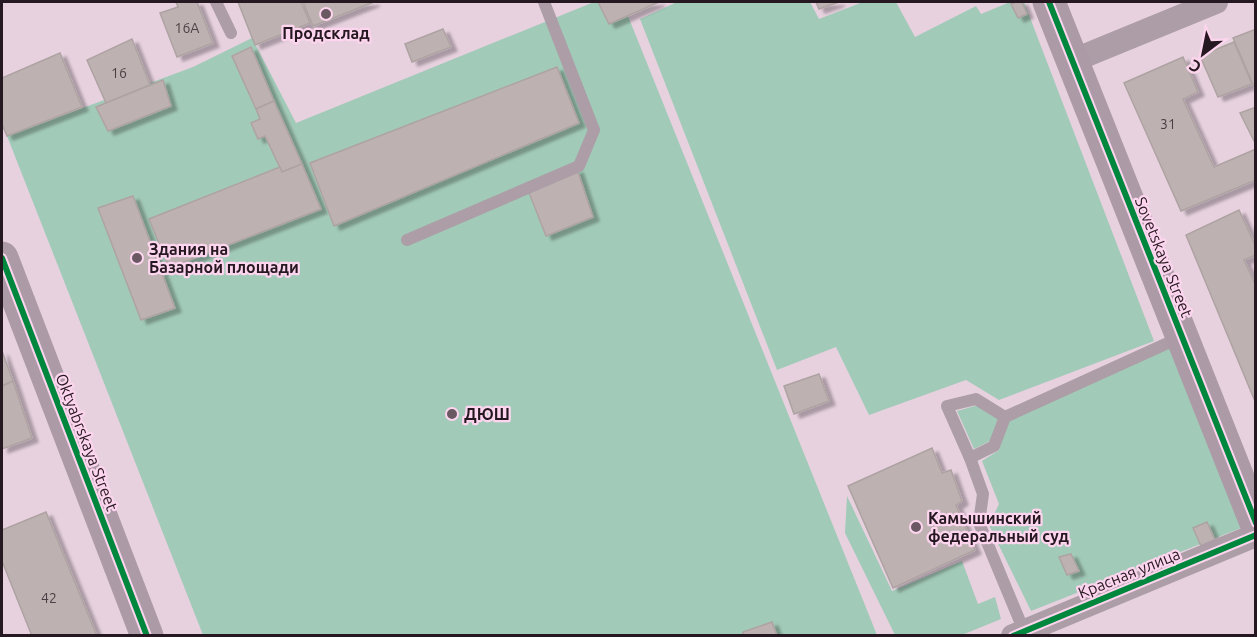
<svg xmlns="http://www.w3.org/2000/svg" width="1257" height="637" viewBox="0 0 1257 637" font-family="Ubuntu,sans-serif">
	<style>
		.green { fill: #a2cab8 }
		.building { fill: #bdb2b1; stroke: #aea3a2; stroke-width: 1.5; filter: url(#shadow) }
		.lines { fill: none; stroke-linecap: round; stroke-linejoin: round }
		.lane { stroke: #ac9da6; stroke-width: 12 }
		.street { stroke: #ac9da6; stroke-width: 24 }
		.secondary { stroke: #ac9ba7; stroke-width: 33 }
		.cycleway-casing { stroke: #fdd5ee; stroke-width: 10 }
		.cycleway { stroke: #00873e; stroke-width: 6 }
		.poi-dot { fill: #6a5963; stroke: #fdd5ee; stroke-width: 2 }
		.labels { text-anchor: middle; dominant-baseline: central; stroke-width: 4.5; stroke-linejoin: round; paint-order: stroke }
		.number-label { font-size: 14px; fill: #4c3e44 }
		.poi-label { font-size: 16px; font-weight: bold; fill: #261820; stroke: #fdd5ee; text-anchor: start }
		.street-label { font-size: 16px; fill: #261820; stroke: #fdd5ee }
	</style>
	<defs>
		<filter id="shadow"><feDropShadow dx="6" dy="4" stdDeviation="1.5" flood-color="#0004"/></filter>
	</defs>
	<rect width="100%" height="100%" fill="#e7d1df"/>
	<g class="green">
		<path d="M 594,2 L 598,2 L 609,24 L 628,16 L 877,635 L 203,635 L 7,136 L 193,67 L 252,38 L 296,123 Z"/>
		<path d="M 677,2 L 810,2 L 819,19 L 863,2 L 896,2 L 915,37 L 976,6 L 981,14 L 1010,2 L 1024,2 L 1154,341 L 999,400 L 966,380 L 869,415 L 836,347 L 777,370 L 640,19 Z"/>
		<path d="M 1171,344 L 1241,528 L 1031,611 L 989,525 L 999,504 L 982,461 L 999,450 L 1007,420 Z"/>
		<path d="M 978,405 L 1001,420 L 992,440 L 974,449 L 957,411 Z"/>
		<path d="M 847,496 L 892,591 L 962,561 L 978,604 L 995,597 L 1001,619 L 962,635 L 895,635 L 845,533 Z"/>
	</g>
	<g class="building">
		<path d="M 176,2 L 197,2 L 213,43 L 177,57 L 160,13 L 178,7 Z"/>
		<path d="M 238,2 L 301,2 L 310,23 L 255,45 Z"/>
		<path d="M 303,2 L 374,2 L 313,26 Z"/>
		<path d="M 598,2 L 659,2 L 609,24 Z"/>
		<path d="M 816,2 L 839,2 L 819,9 Z"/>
		<path d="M 1016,2 L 1022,2 L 1027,14 L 1018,18 L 1011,4 Z"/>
		<path d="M 443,29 L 451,47 L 412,62 L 405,44 Z"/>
		<path d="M 1256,29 L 1256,89 L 1255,89 L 1233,38 Z"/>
		<path d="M 132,39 L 150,85 L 106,103 L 87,60 Z"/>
		<path d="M 1234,42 L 1252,84 L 1218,97 L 1200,56 Z"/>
		<path d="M 251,47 L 274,101 L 256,109 L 232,56 Z"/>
		<path d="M 60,53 L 82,107 L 7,136 L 2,124 L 2,78 Z"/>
		<path d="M 1183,57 L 1198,92 L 1183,99 L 1214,167 L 1256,149 L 1256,180 L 1181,211 L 1124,83 Z"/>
		<path d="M 557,67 L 579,123 L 334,226 L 310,163 Z"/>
		<path d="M 163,80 L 171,106 L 108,131 L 96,107 Z"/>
		<path d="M 274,101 L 302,164 L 282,172 L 265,136 L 258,139 L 251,123 L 260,119 L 256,109 Z"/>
		<path d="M 1256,107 L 1256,145 L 1240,113 Z"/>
		<path d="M 302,164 L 321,209 L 169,268 L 149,219 L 280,167 L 282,172 Z"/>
		<path d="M 577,169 L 593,217 L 546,236 L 528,190 Z"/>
		<path d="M 133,196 L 175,308 L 141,320 L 98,208 Z"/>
		<path d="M 1239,210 L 1256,247 L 1256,255 L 1244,260 L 1256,286 L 1256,398 L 1254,399 L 1186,235 Z"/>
		<path d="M 2,351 L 13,381 L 2,386 Z"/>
		<path d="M 819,374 L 829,401 L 794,414 L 784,386 Z"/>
		<path d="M 13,381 L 32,438 L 2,449 L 2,386 Z"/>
		<path d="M 932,448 L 942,473 L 951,470 L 962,501 L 956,505 L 975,550 L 893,588 L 848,486 Z"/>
		<path d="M 46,512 L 97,636 L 32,636 L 2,561 L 2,530 Z"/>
		<path d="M 1207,522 L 1215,540 L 1201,546 L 1193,528 Z"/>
		<path d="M 1071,554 L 1079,571 L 1067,575 L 1059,557 Z"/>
		<path d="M 772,622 L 777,636 L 743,636 L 743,632 Z"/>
	</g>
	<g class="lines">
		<g class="lane">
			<path d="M 216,2 L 231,33"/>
			<path d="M 407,240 L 579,166 L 594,130 L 544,2"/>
			<path d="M 970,458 L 947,406 L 976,399 L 1005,417"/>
			<path d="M 1024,631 L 979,523 L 983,494 L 970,458 L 994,446 L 1005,417 L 1181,337"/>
		</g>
		<g class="street">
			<path d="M 1072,61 L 1216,2"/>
			<path d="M 1013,636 L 1256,535"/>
		</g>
		<g class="secondary">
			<path d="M 1049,2 L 1256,523"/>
			<path d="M 2,258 L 147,636"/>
		</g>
		<g class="cycleway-casing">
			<g id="cycleway">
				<path d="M 1049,2 L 1256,523"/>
				<path d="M 2,258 L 147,636"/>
				<path d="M 1013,636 L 1256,535"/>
			</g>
		</g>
		<use href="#cycleway" class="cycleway"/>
	</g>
	<g class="poi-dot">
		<circle cx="326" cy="14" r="6"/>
		<circle cx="137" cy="258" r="6"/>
		<circle cx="452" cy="414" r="6"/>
		<circle cx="916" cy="527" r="6"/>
	</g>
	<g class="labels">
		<g class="number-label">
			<text x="187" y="28">16А</text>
			<text x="119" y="73">16</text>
			<text x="1168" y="124">31</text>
			<text x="49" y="598">42</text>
		</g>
		<g class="poi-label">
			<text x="326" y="33" text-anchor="middle">Продсклад</text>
			<text x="149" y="249">Здания на<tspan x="149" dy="18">Базарной площади</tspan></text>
			<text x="464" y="414">ДЮШ</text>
			<text x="928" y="518">Камышинский<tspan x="928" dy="18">федеральный суд</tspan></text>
		</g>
		<g class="street-label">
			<text transform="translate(1164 257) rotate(68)">Sovetskaya Street</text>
			<text transform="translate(87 442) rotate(69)">Oktyabrskaya Street</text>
			<text transform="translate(1129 573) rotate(-22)">Красная улица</text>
		</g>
	</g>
	<rect width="1257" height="637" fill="none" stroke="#261820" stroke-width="6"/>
	<g transform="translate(1203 54) rotate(212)" stroke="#fdd5ee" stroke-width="4.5" paint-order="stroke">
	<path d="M0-4.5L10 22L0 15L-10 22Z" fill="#261820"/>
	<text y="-9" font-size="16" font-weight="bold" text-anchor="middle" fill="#261820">С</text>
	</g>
</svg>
